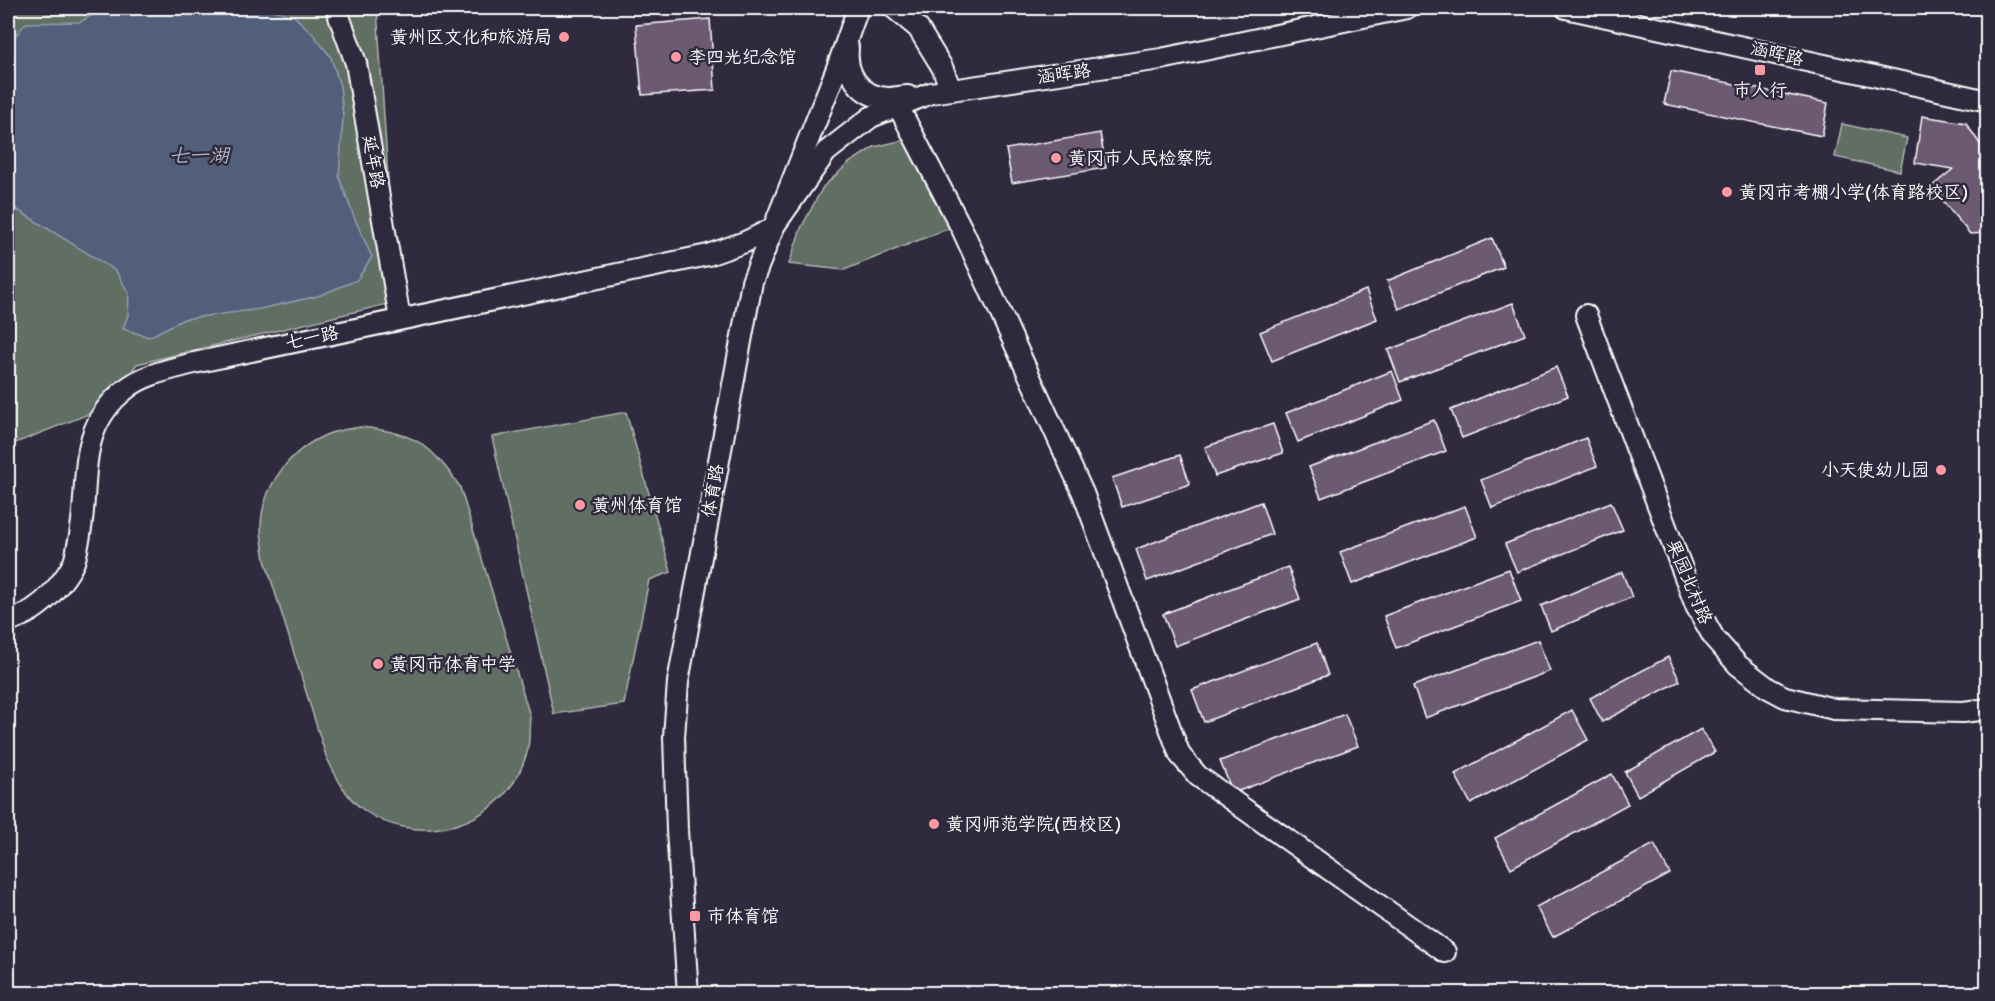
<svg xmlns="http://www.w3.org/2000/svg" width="1995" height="1001" viewBox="0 0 1995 1001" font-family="'Balsamiq Sans','LXGW WenKai TC',sans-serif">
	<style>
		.green { fill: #606e63; stroke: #b0b6b1; stroke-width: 1.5 }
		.water { fill: #515e7a; stroke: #979eaf; stroke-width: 1.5 }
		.building { fill: #6c5a73; stroke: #fff; stroke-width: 1.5 }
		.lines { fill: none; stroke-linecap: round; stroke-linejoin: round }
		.minor-casing { stroke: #fff; stroke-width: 24 }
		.minor { stroke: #2f2a3d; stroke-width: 20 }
		.poi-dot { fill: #ff9aa2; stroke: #2f2a3d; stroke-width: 2 }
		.labels { text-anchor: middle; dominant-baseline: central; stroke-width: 5; stroke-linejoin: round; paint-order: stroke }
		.poi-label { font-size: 18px; fill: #fff; stroke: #2f2a3d; text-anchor: start }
		.street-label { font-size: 18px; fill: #fff; stroke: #2f2a3d }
		.water-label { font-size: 20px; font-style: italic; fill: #b1b7c3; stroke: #2f2a3d }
	</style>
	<rect width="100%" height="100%" fill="#2f2a3d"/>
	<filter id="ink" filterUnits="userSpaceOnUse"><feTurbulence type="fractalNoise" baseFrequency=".0167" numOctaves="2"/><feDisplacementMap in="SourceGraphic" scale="12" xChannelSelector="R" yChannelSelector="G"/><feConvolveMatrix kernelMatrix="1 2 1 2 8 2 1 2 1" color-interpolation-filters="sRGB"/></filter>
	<g filter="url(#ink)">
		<g class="green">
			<path d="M 8,8 L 377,8 L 396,302 L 137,364 L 104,408 L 8,446 Z"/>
			<path d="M 1842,124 L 1907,138 L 1900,171 L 1835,157 Z"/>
			<path d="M 908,139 L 952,227 L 844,270 L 789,264 L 801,228 L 823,187 L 849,163 L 874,147 Z"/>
			<path d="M 626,412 L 671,572 L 649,580 L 624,704 L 554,714 L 492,437 Z"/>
			<path d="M 360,427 C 413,432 431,443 460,487 L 530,716 C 529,728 530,742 527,753 C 524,762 519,774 514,782 C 482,831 413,844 365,811 C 346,798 336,777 326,756 L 265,560 C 264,550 261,538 261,528 C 261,486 291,449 328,434 C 338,430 350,429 360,427 Z"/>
		</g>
		<path class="water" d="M 117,8 L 150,8 L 193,15 L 219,8 L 266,8 L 294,16 L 312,33 L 331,57 L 340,86 L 343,117 L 339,177 L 354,217 L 372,257 L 357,280 L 318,296 L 260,309 L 184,319 L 149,337 L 123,329 L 128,315 L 129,294 L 116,271 L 8,204 L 8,32 L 17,34 L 26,23 L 80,22 L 103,9 Z"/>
		<g class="building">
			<path d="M 710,19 L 715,90 L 642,95 L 636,25 Z"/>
			<path d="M 1671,71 L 1828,103 L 1822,136 L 1664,104 Z"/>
			<path d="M 1922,116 L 1966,123 L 1988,156 L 1988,258 L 1985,233 L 1970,234 L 1931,187 L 1953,169 L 1915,163 Z"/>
			<path d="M 1100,133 L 1106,168 L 1012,183 L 1006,149 Z"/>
			<path d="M 1492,238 L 1504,267 L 1399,309 L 1387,281 Z"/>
			<path d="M 1366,290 L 1377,319 L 1272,361 L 1260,332 Z"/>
			<path d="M 1513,303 L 1525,335 L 1400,382 L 1388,350 Z"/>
			<path d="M 1556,367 L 1568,396 L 1462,438 L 1451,410 Z"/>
			<path d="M 1392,371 L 1403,400 L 1298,442 L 1286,413 Z"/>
			<path d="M 1434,420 L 1446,451 L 1321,498 L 1309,467 Z"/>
			<path d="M 1273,424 L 1283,453 L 1215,476 L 1205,447 Z"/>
			<path d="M 1586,438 L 1597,466 L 1492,508 L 1481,480 Z"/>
			<path d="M 1180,455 L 1190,484 L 1122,507 L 1112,478 Z"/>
			<path d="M 1261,502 L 1272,534 L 1147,581 L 1136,549 Z"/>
			<path d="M 1611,502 L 1623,530 L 1517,572 L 1505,544 Z"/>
			<path d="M 1465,506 L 1477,537 L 1352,584 L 1340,552 Z"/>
			<path d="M 1288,567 L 1300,599 L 1175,646 L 1163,614 Z"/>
			<path d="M 1509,569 L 1521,601 L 1396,648 L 1384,616 Z"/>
			<path d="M 1622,572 L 1632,597 L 1551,631 L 1541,606 Z"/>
			<path d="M 1538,640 L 1550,671 L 1425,718 L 1413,686 Z"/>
			<path d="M 1317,643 L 1328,675 L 1204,722 L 1192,690 Z"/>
			<path d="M 1668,657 L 1680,681 L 1602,722 L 1590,698 Z"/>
			<path d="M 1572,710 L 1588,740 L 1471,804 L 1455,774 Z"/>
			<path d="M 1345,714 L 1358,746 L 1233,793 L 1220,761 Z"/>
			<path d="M 1701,729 L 1715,752 L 1638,796 L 1625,772 Z"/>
			<path d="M 1612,774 L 1628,804 L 1511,868 L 1495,838 Z"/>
			<path d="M 1654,844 L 1670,874 L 1553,937 L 1536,907 Z"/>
		</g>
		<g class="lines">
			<g class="minor-casing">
				<g id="minor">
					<path d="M 336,8 L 356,63 L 400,319"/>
					<path d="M 894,8 L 918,28 L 942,67 L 951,90"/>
					<path d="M 1566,8 L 1988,101"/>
					<path d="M 848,47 C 845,74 860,97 888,98 C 894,98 901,96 908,96"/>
					<path d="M 898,106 L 963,231 L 1083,493 L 1180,755 L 1198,776 L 1445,952"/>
					<path d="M 1586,315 L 1696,606 L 1714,638 L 1738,665 L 1768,688 L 1785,697 L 1834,709 L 1963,712 L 1988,709"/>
					<path d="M 8,621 C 25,616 41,606 53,592 C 61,583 69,573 74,562 C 76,557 77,550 78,545 C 92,487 72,431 126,389 C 144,374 172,369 194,363 L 708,255 L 745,242 L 772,229 L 826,152 L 871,117 L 931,93 L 1161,59 L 1407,8"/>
					<path d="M 688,994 L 677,830 L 674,737 L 678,682 L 752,282 L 837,68 L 858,8"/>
				</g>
			</g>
			<use href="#minor" class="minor"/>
		</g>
	</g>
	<g class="poi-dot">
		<circle cx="564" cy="37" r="6"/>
		<circle cx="676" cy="57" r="6"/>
		<rect x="1754" y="64" width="12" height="12" rx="3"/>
		<circle cx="1056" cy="158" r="6"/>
		<circle cx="1727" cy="192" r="6"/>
		<circle cx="1941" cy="470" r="6"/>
		<circle cx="580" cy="505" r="6"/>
		<circle cx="378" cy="664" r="6"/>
		<circle cx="934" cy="824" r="6"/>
		<rect x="689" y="910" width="12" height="12" rx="3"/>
	</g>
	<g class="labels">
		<g class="poi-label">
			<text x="552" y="37" text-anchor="end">黄州区文化和旅游局</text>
			<text x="688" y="57">李四光纪念馆</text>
			<text x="1760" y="90" text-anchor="middle">市人行</text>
			<text x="1068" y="158">黄冈市人民检察院</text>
			<text x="1739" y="192">黄冈市考棚小学(体育路校区)</text>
			<text x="1929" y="470" text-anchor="end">小天使幼儿园</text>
			<text x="592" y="505">黄州体育馆</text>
			<text x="390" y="664">黄冈市体育中学</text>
			<text x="946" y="824">黄冈师范学院(西校区)</text>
			<text x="707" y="916">市体育馆</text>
		</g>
		<g class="street-label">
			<text transform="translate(1777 54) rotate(13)">涵晖路</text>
			<text transform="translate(1064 74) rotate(-8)">涵晖路</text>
			<text transform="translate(373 162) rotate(80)">延年路</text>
			<text transform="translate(312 338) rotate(-12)">七一路</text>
			<text transform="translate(713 491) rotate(-80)">体育路</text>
			<text transform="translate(1689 582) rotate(67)">果园北村路</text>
		</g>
		<g class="water-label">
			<text x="199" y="156">七一湖</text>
		</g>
	</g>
	<rect width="1995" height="1001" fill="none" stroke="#2f2a3d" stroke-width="30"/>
	<rect x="15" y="15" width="1965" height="971" fill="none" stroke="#fff" stroke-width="2" filter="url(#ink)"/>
</svg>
